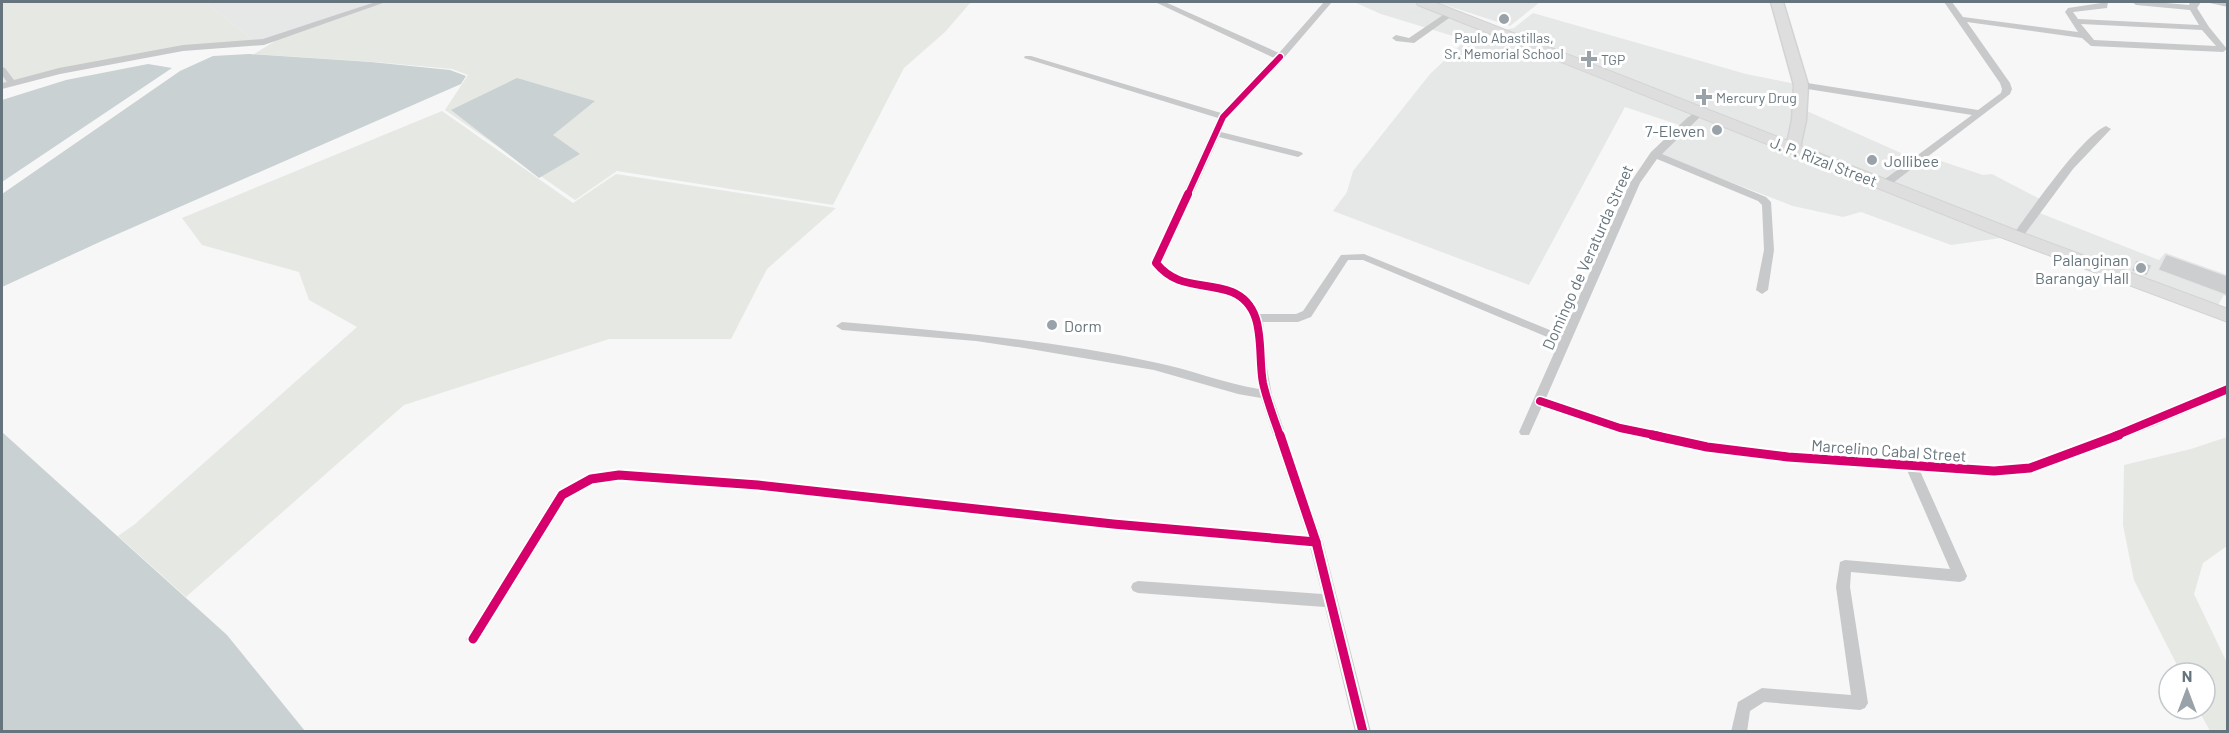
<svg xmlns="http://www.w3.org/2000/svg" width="2229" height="733" viewBox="0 0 2229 733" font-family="Barlow,sans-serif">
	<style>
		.built { fill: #e6e7e7 }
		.green { fill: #e6e8e4 }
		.water { fill: #c9d1d3 }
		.building { fill: #cccecf; stroke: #e6e6e6; stroke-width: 1.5 }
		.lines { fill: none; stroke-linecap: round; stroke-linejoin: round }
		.secondary-casing { stroke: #d2d3d4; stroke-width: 3 }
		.primary-casing { stroke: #d2d3d3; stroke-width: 2 }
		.minor { fill: #c8c9ca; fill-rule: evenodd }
		.secondary { fill: #dedede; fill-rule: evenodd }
		.primary { fill: #dedede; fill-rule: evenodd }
		.cycleway-far2-casing { stroke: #fff; stroke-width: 9 }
		.cycleway-far1-casing { stroke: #fff; stroke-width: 11 }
		.cycleway-casing { stroke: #fff; stroke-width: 13 }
		.cycleway-far2 { stroke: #d6006c; stroke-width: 6 }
		.cycleway-far1 { stroke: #d6006c; stroke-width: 8 }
		.cycleway { stroke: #d6006c; stroke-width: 9 }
		.poi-dot { fill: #99a2a8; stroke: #fff; stroke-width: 2 }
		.labels { text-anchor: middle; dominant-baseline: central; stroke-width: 6; stroke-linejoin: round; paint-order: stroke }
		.far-poi-label { font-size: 14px; fill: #66757d; stroke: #fff; text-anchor: start }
		.poi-label { font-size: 16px; fill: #66757d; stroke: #fff; text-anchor: end }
		.street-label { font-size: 16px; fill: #66757d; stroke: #fff }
	</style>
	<rect width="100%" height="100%" fill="#f7f7f7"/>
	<g class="built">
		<path d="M 205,2 L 374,2 L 257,43 Z"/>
		<path d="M 1354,2 L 1422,2 L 1485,26 L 1481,31 L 1614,84 L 1618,80 L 1497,31 L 1514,28 L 1533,13 L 1746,74 L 1801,85 L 1800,108 L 1901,153 L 1917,158 L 1923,155 L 1983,175 L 1992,174 L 2040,199 L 2032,210 L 2159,260 L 2165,253 L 2227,276 L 2227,289 L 2215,311 L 1700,112 L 1682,126 L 1625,107 L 1529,285 L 1333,211 L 1347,192 L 1353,171 L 1430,74 L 1466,40 L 1381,14 Z"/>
		<path d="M 1436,2 L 1540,2 L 1510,26 Z"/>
		<path d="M 1703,114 L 2008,237 L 1951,245 L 1861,212 L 1843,217 L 1793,206 L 1660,155 L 1678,135 Z"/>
	</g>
	<g class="green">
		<path d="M 2,2 L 205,2 L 257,43 L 183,48 L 2,86 Z"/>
		<path d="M 386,2 L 971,2 L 945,32 L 904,68 L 833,205 L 617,171 L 575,200 L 445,110 L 468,75 L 452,69 L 375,62 L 254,54 L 277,40 Z"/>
		<path d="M 442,111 L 573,203 L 616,174 L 836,208 L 767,269 L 731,339 L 609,339 L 404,405 L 186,597 L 118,536 L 135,524 L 357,327 L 309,300 L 299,272 L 202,245 L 182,218 Z"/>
		<path d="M 2227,437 L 2227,546 L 2203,563 L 2194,594 L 2227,663 L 2227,731 L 2210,731 L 2198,709 L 2205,709 L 2205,673 L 2181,673 L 2134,580 L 2123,525 L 2124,465 L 2191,449 Z"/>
	</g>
	<g class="water">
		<path d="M 249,54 L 371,62 L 450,70 L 466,76 L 461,84 L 104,240 L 2,287 L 2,194 L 180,71 L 213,56 Z"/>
		<path d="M 148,64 L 172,68 L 2,182 L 2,100 L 66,80 Z"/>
		<path d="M 517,78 L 595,101 L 553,135 L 580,154 L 539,178 L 451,110 Z"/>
		<path d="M 2,432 L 227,635 L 305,731 L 2,731 Z"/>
	</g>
	<g class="building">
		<path d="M 2166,254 L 2228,276 L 2228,296 L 2158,270 Z"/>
		<path d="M 2136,260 L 2152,265 L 2147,276 L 2131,271 Z"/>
	</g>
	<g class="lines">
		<g class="secondary-casing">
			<path id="secondary" d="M 1771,2 L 1783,2 L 1808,85 L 1806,120 L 1800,148 L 1793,152 L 1786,148 L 1792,120 L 1794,85 Z"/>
		</g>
		<g class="primary-casing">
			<path id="primary" d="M 1416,2 L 1434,2 L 2015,230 L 2228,309 L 2228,322 L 2003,238 L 1418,5 Z"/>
		</g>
		<g class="minor">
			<path d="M 375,2 L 386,2 L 264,45 L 183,51 L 60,74 L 2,89 L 2,83 L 7,82 L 2,75 L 2,67 L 5,68 L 14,80 L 59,68 L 183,45 L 263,39 Z"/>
			<path d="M 1155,2 L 1165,2 L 1279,53 L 1324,2 L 1332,2 L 1283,59 L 1227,118 L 1221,132 L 1301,152 L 1303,154 L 1298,157 L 1219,137 L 1162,263 C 1189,295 1239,271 1260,314 L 1296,314 L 1303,311 L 1341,255 L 1364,254 L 1562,335 L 1630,183 L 1651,152 L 1687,118 L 1700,109 L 1703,110 L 1703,114 L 1662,154 L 1766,197 L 1771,202 L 1774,250 L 1768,290 L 1762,294 L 1756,290 L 1764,250 L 1762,205 L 1758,201 L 1657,159 L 1640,183 L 1546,398 L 1621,424 L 1707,442 L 1788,452 L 1994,466 L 2029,463 L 2144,421 L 2228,385 L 2228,394 L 2152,427 L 2030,473 L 1994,476 L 1920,471 L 1967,576 L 1965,580 L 1960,582 L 1851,572 L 1850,587 L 1868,703 L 1865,708 L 1860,710 L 1764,702 L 1750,711 L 1747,732 L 1731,732 L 1738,702 L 1762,688 L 1851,695 L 1836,587 L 1840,562 L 1845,560 L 1950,569 L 1907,470 C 1840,465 1772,464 1706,451 C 1650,441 1596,425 1542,406 L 1529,435 L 1521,435 L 1519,432 L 1559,342 L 1363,260 L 1348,260 L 1311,317 L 1298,322 L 1263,322 L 1267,368 L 1272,395 L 1323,542 L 1371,732 L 1355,732 L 1325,607 L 1138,593 L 1133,591 L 1131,587 L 1133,583 L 1138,581 L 1322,594 L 1310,547 L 1113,529 L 758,490 L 619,480 L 594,484 L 567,499 L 478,643 L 473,645 L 468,643 L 466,639 L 468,635 L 557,491 L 586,475 L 619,470 L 758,480 L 1113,519 L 1307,536 L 1261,398 L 1238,394 L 1154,370 L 1024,348 L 976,341 L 842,330 L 836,326 L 842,322 C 946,331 1051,340 1153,362 C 1189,369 1223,383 1259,389 C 1254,366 1258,338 1249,315 C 1236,282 1188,294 1163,277 C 1158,274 1154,268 1151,263 L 1218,118 L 1024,58 L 1025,56 L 1031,56 L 1221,113 L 1274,58 Z"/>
			<path d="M 1944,2 L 1952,2 L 1963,17 L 2078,32 L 2065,12 L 2068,8 L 2108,2 L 2107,8 L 2073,12 L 2078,19 L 2199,25 L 2190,10 L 2136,5 L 2132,2 L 2155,2 L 2189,5 L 2190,2 L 2201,2 L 2197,8 L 2209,27 L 2227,49 L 2223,52 L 2091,46 L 2082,38 L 1967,22 L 2010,83 L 2012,89 L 2010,94 L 1889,186 L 1881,186 L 1881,182 L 1972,115 L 1801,88 L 1796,85 L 1801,82 L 1978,110 L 2001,93 L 2002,89 L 2000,83 ZM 2081,24 L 2202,30 L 2216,46 L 2094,40 Z"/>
			<path d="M 2205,2 L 2228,2 L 2228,7 Z"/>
			<path d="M 1449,11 L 1456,13 L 1414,43 L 1396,41 L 1392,38 L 1396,35 L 1409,38 Z"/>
			<path d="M 2106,126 L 2111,129 L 2109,131 L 2073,169 L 2021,239 L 2013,239 L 2012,237 L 2013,235 C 2030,211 2082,136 2106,126 Z"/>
		</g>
		<use href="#secondary" class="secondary"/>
		<use href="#primary" class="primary"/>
		<g class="cycleway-far2-casing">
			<path id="cycleway-far2" d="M 1187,196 L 1223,117 L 1280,57"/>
		</g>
		<g class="cycleway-far1-casing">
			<g id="cycleway-far1">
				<path d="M 1188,194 L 1156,263 C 1178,290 1203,281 1232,292 C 1268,307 1257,352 1263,383 C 1267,401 1274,419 1280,436"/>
				<path d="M 1540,401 L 1620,428 L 1659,436"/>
				<path d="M 2115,436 L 2228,389"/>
			</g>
		</g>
		<g class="cycleway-casing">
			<g id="cycleway">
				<path d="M 1280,435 L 1316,542 L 1363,732"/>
				<path d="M 1652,435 L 1707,447 L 1788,457 L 1994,471 L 2030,468 L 2119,435"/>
				<path d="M 473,639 L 562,495 L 591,479 L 619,475 L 758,485 L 1113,524 L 1316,542"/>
			</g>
		</g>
		<use href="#cycleway-far2" class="cycleway-far2"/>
		<use href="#cycleway-far1" class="cycleway-far1"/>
		<use href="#cycleway" class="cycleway"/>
	</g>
	<g class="poi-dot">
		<circle cx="1504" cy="19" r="6"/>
		<path d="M1586 50h6v6h6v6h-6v6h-6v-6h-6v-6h6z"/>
		<path d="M1701 88h6v6h6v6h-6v6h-6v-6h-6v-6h6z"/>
		<circle cx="1717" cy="130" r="6"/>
		<circle cx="1872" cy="160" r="6"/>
		<circle cx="2141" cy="268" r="6"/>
		<circle cx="1052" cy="325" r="6"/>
	</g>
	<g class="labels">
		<g class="far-poi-label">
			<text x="1504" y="37" text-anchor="middle">Paulo Abastillas,<tspan x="1504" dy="16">Sr. Memorial School</tspan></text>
			<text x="1601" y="59">TGP</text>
			<text x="1716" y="97">Mercury Drug</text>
		</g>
		<g class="poi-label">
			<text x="1705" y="130">7-Eleven</text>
			<text x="1884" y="160" text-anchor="start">Jollibee</text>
			<text x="2129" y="259">Palanginan<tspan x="2129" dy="18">Barangay Hall</tspan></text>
			<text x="1064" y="325" text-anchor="start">Dorm</text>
		</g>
		<g class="street-label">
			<text transform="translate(1824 161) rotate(21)">J. P. Rizal Street</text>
			<text transform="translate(1587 257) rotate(-66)">Domingo de Veraturda Street</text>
			<text transform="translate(1889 450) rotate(4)">Marcelino Cabal Street</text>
		</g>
	</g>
	<rect width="2229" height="733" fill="none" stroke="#66757d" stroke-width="6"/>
	<g transform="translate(2187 691)"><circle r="28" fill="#ffffff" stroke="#c2c8cb" stroke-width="1.5"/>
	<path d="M0-4.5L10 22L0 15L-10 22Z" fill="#99a2a8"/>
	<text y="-9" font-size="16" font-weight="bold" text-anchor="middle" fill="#66757d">N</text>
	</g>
</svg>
